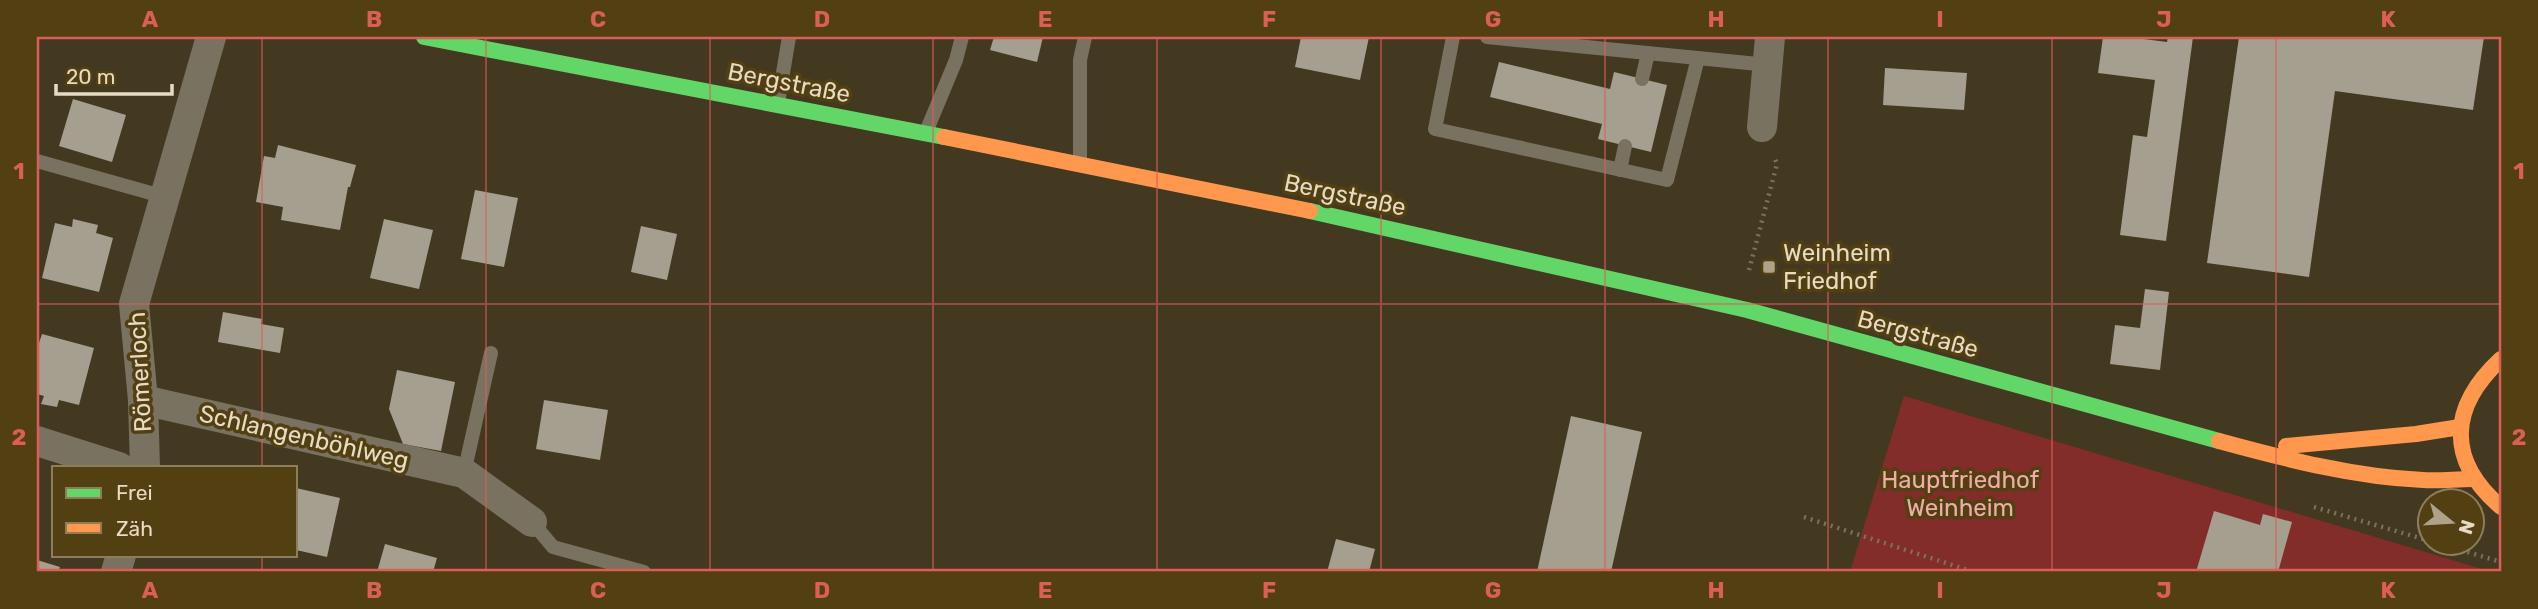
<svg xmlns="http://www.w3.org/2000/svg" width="2538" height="609" viewBox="0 0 2538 609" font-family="Rubik,sans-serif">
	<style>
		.green { fill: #832d2b }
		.building { fill: #a59f90 }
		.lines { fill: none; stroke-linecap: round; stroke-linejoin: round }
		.path { stroke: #797262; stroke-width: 4.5; stroke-dasharray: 2 5; stroke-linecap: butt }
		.lane { stroke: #7a7260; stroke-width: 14 }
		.street { stroke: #7a7260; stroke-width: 30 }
		.fast { stroke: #63d668; stroke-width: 16 }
		.slow { stroke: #ff974d; stroke-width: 16 }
		.grid { fill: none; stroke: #db5e57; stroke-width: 2; stroke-opacity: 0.55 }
		.poi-dot { fill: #aea28b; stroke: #523f12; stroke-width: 2.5 }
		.labels { text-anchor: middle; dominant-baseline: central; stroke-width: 7; stroke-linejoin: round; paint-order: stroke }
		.street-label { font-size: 24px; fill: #e7dbc4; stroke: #523f12 }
		.poi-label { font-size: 24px; fill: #e7dbc4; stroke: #523f12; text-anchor: start }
		.park-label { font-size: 24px; fill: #efada8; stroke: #523f12 }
		.neatline { fill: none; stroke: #db5e57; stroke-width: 2.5 }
		.grid-label { font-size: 23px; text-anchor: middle; font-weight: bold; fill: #db5e57 }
	</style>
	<rect width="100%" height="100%" fill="#433921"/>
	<path class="green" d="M 1904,396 L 2492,572 L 1850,572 Z"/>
	<g class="building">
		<path d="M 994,37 L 1043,37 L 1037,62 L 990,50 Z"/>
		<path d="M 1301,37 L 1369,37 L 1360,80 L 1295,67 Z"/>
		<path d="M 2103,37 L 2128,37 L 2167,42 L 2168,37 L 2193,37 L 2166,241 L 2120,235 L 2133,135 L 2147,137 L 2155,80 L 2098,73 Z"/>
		<path d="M 2239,37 L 2484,37 L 2473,110 L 2335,91 L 2309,277 L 2207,263 Z"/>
		<path d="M 1499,62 L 1610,89 L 1614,72 L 1667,85 L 1651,152 L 1598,139 L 1602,124 L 1490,97 Z"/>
		<path d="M 1885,68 L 1967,73 L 1964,110 L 1883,105 Z"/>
		<path d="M 73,99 L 126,115 L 112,162 L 59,146 Z"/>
		<path d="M 278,145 L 356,165 L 350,187 L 348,187 L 340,230 L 281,220 L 283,207 L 256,202 L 264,156 L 275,158 Z"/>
		<path d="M 475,190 L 518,198 L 504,267 L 461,259 Z"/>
		<path d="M 73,219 L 98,225 L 96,233 L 113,238 L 99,292 L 42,278 L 55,223 L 72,227 Z"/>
		<path d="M 384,219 L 433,230 L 419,289 L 370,278 Z"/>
		<path d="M 641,226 L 677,234 L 667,280 L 631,272 Z"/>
		<path d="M 2145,289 L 2169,292 L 2160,370 L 2110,364 L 2115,325 L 2140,328 Z"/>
		<path d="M 223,312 L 262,319 L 261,324 L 284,328 L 280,353 L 218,342 Z"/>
		<path d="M 42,334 L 94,348 L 79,405 L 59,400 L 57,407 L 41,404 L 44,396 L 37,394 L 37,343 L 39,343 Z"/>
		<path d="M 397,370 L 455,382 L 441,451 L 403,444 L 389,409 Z"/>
		<path d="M 544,400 L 608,410 L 600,460 L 536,449 Z"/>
		<path d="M 1571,416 L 1642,432 L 1611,572 L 1537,572 Z"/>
		<path d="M 296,488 L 340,498 L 327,557 L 296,550 Z"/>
		<path d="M 2214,511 L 2260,525 L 2263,514 L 2292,522 L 2278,572 L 2196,572 Z"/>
		<path d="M 1336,539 L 1375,549 L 1369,572 L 1327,572 Z"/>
		<path d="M 385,544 L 437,558 L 433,572 L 377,572 Z"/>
		<path d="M 37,560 L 60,567 L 58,572 L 37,572 Z"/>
	</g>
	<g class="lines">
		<g class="path">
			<path d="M 1749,270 L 1777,164 L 1774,157"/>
			<path d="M 2314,507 L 2430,541"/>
			<path d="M 1804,517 L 1974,572"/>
			<path d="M 2434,542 L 2501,562"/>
		</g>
		<g class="lane">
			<path d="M 1453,37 L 1435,129 L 1667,180 L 1698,58"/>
			<path d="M 1487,37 L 1768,65"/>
			<path d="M 1642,79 L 1648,53"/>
			<path d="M 778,103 L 789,37"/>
			<path d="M 926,132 L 956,60 L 962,37"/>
			<path d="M 37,161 L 165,197"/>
			<path d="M 1080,164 L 1080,60 L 1085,37"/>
			<path d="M 1620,170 L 1625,146"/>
			<path d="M 464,473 L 491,353"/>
			<path d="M 532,522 L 553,547 L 644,572"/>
		</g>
		<g class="street">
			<path d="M 1762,127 L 1770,37"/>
			<path d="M 143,400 L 464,473 L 532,522"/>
			<path d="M 37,441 L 119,467"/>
			<path d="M 145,467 L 143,400 L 134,304 L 211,37"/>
			<path d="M 116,572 L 121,555"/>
		</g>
		<g class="fast">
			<path d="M 424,37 L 944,137"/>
			<path d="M 1310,211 L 1747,310 L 2219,441"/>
		</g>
		<g class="slow">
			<path d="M 944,137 L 1310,211"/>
			<path d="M 2501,359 C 2449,407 2446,460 2501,507"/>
			<path d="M 2219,441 C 2285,459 2354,477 2423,480 C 2439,481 2456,479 2472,479"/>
			<path d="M 2286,446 L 2416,434 L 2460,427"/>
		</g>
	</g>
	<path class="grid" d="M 262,37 L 262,467M 486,37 L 486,572M 710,37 L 710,572M 933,37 L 933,572M 1157,37 L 1157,572M 1381,37 L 1381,572M 1605,37 L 1605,572M 1828,37 L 1828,572M 2052,37 L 2052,572M 2276,37 L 2276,572M 37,304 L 2501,304M 262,555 L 262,572"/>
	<rect class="poi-dot" x="1762" y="260" width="14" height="14" rx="3.5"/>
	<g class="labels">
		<g class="street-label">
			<text transform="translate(789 83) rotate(11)">Bergstraße</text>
			<text transform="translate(1345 195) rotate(12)">Bergstraße</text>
			<text transform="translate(1918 334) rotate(15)">Bergstraße</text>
			<text transform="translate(140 372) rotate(-93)">Römerloch</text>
			<text transform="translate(304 437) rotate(13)">Schlangenböhlweg</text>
		</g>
		<g class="poi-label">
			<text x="1783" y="253">Weinheim<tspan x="1783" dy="28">Friedhof</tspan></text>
		</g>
		<g class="park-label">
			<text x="1960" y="480">Hauptfriedhof<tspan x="1960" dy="28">Weinheim</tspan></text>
		</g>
	</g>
	<rect width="2538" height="609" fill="none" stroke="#523f12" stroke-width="77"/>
	<rect x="52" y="466" width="245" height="91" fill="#523f12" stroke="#8e7d59" stroke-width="2"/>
	<rect x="66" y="488" width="35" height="10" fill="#63d668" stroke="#8e7d59" stroke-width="2"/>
	<text x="116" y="500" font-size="21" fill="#e7dbc4">Frei</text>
	<rect x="66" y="523" width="35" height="10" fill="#ff974d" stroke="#8e7d59" stroke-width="2"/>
	<text x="116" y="536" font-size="21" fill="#e7dbc4">Zäh</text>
	<g transform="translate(2451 522) rotate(108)"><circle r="33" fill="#523f12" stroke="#8e7d59" stroke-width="2"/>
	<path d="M0-5L12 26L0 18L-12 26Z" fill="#aea28b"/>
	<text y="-10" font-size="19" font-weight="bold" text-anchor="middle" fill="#e7dbc4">N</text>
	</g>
	<path d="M56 84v10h116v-10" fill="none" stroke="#e7dbc4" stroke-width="3.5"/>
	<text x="66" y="84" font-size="21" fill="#e7dbc4" stroke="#523f12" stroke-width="5" paint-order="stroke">20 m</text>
	<rect x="38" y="38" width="2462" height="532" class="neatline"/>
	<g class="grid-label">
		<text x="150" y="27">A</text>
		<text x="374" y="27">B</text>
		<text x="598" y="27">C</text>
		<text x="822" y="27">D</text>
		<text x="1045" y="27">E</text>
		<text x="1269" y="27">F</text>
		<text x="1493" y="27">G</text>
		<text x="1716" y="27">H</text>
		<text x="1940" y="27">I</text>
		<text x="2164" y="27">J</text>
		<text x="2388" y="27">K</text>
		<text x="19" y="179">1</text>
		<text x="2519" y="179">1</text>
		<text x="19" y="445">2</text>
		<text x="2519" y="445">2</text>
		<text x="150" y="598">A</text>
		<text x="374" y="598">B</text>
		<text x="598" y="598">C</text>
		<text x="822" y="598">D</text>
		<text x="1045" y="598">E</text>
		<text x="1269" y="598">F</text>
		<text x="1493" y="598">G</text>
		<text x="1716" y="598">H</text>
		<text x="1940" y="598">I</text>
		<text x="2164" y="598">J</text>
		<text x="2388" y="598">K</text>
	</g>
</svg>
